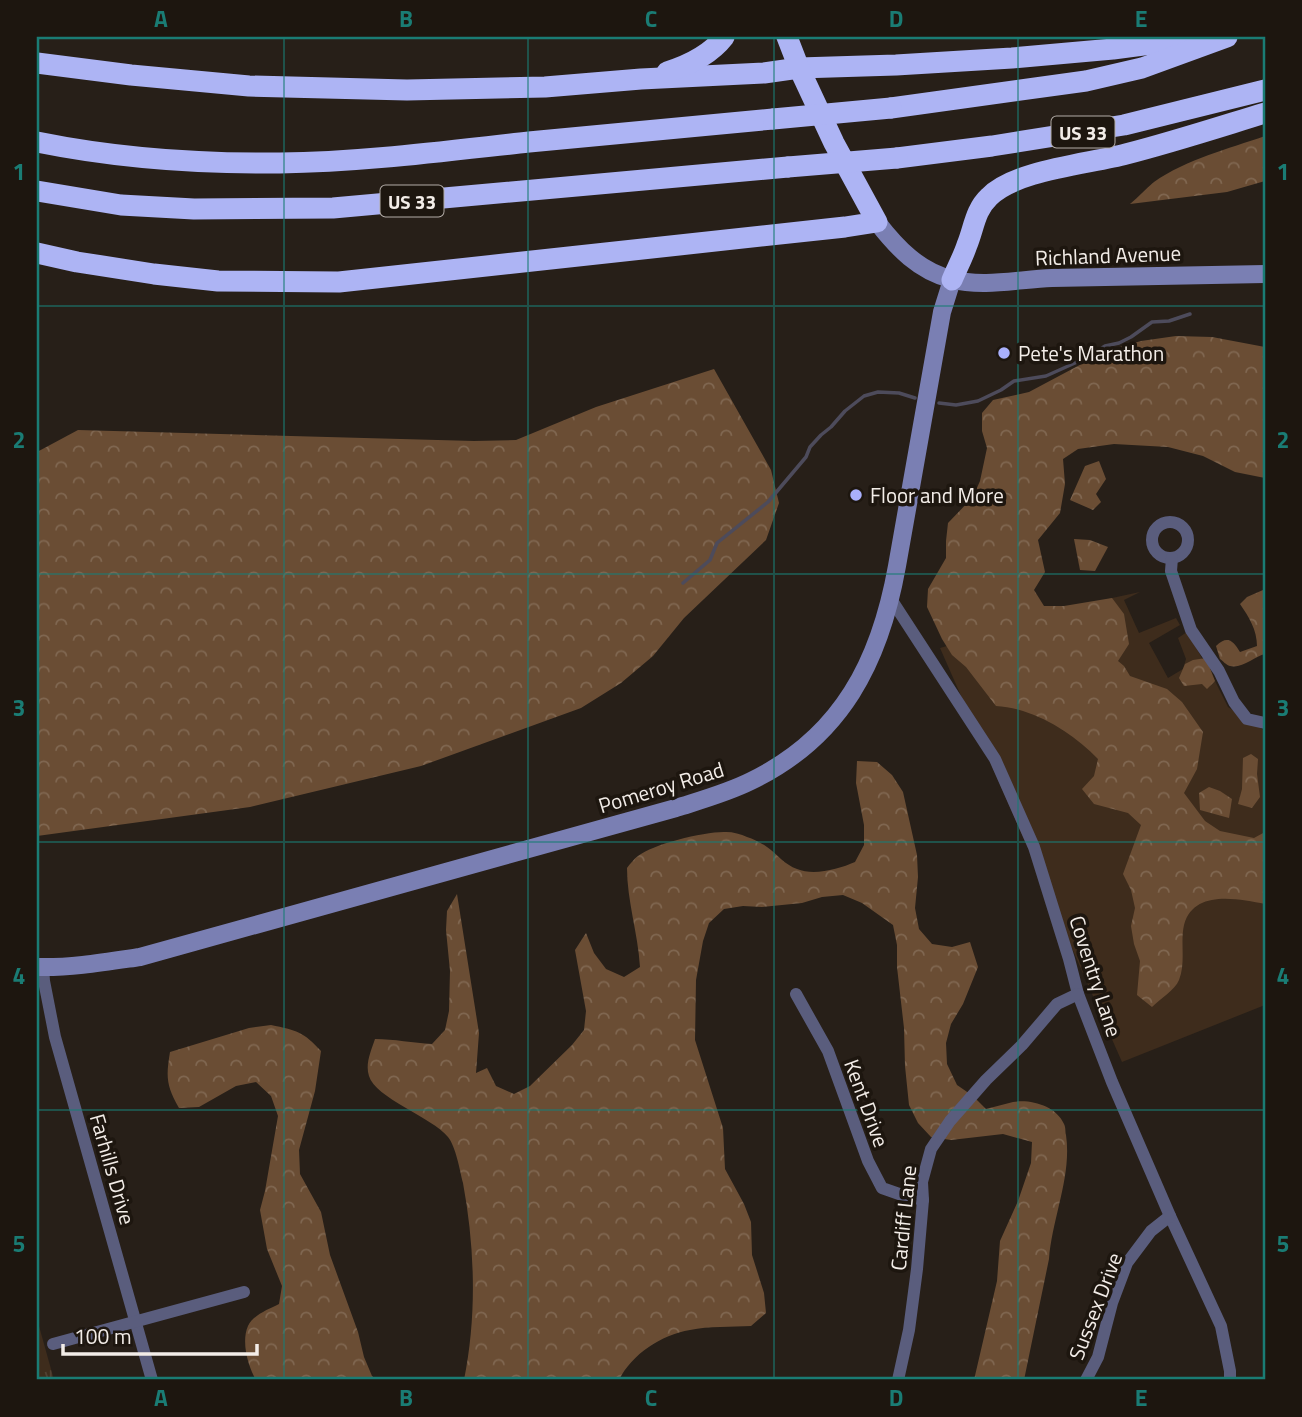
<svg xmlns="http://www.w3.org/2000/svg" width="1302" height="1417" viewBox="0 0 1302 1417" font-family="'Titillium Web',sans-serif">
	<style>
		.green { fill: #3e2c1c }
		.forest { fill: url(#forest-crowns) }
		.park { fill: url(#park-tufts) }
		.lines { fill: none; stroke-linecap: round; stroke-linejoin: round }
		.stream { stroke: #4d4b5b; stroke-width: 3.5 }
		.street { stroke: #5a5d7d; stroke-width: 12 }
		.secondary { stroke: #7a7fb3; stroke-width: 18 }
		.highway { stroke: #adb4f4; stroke-width: 21 }
		.highway-bridge { stroke: #adb4f4; stroke-width: 21 }
		.grid { fill: none; stroke: #1a7c74; stroke-width: 2; stroke-opacity: 0.55 }
		.poi-dot { fill: #a9b0fc; stroke: #1d160f; stroke-width: 2.5 }
		.labels { text-anchor: middle; dominant-baseline: central; stroke-width: 7; stroke-linejoin: round; paint-order: stroke }
		.shield { fill: #1d160f; stroke: #b3aca7; stroke-width: 2 }
		.shield-label { font-size: 19px; font-weight: bold; fill: #f3ede8 }
		.street-label { font-size: 21px; fill: #f3ede8; stroke: #1d160f }
		.poi-label { font-size: 21px; fill: #f3ede8; stroke: #1d160f; text-anchor: start }
		.neatline { fill: none; stroke: #1a7c74; stroke-width: 2.5 }
		.grid-label { font-size: 23px; text-anchor: middle; font-weight: bold; fill: #1a7c74 }
	</style>
	<defs>
		<pattern id="forest-crowns" width="20" height="18" patternUnits="userSpaceOnUse" patternTransform="scale(1.75)"><rect width="20" height="18" fill="#6a4d34"/><path d="M2 6a3 3 0 1 1 6 0M12 15a3 3 0 1 1 6 0" fill="none" stroke="#806751"/></pattern>
		<pattern id="park-tufts" width="24" height="20" patternUnits="userSpaceOnUse" patternTransform="scale(1.75)"><rect width="24" height="20" fill="#3e2c1c"/><path d="M3 7l-1-3M5 7V3M7 7l1-3M15 17l-1-3M17 17v-4M19 17l1-3" fill="none" stroke="#514132"/></pattern>
	</defs>
	<rect width="100%" height="100%" fill="#271f18"/>
	<path class="green" d="M 1140,592 L 1124,600 L 1139,633 L 1176,618 L 1180,625 L 1149,643 L 1168,678 L 1183,669 L 1186,659 L 1178,638 L 1187,632 L 1215,681 L 1228,707 L 1265,731 L 1265,1005 L 1122,1062 L 940,648 L 1112,598 Z"/>
	<g class="forest">
		<path d="M 1265,136 L 1265,181 L 1227,192 L 1130,204 C 1139,197 1145,189 1154,182 C 1187,159 1228,149 1265,136 Z"/>
		<path d="M 1176,336 L 1212,337 L 1265,347 L 1265,478 L 1235,472 L 1203,456 L 1168,447 L 1114,444 L 1078,449 L 1063,459 L 1065,484 L 1060,513 L 1038,540 L 1045,572 L 1034,590 L 1044,606 L 1064,606 L 1112,598 L 1124,614 L 1129,644 L 1118,661 L 1124,666 L 1130,676 L 1167,689 L 1182,702 L 1203,732 L 1197,769 L 1184,793 L 1205,821 L 1220,831 L 1254,838 L 1265,832 L 1265,904 C 1238,899 1194,889 1184,925 C 1180,942 1186,962 1179,980 C 1175,990 1160,999 1152,1007 L 1137,995 L 1140,961 L 1134,944 L 1131,926 L 1135,908 L 1131,890 L 1123,874 L 1141,825 L 1128,813 L 1094,804 L 1082,789 L 1094,776 L 1098,759 C 1078,738 1051,720 1023,711 C 1015,708 1005,707 996,706 L 966,667 L 952,655 L 942,639 L 927,607 L 928,589 L 946,558 L 946,541 L 948,523 L 973,497 L 980,481 L 987,448 L 982,431 L 982,413 L 993,400 L 1029,392 L 1106,351 L 1141,341 Z"/>
		<path d="M 714,369 L 771,470 L 779,503 L 766,540 L 684,618 L 653,656 L 621,683 L 581,708 L 421,766 L 250,807 L 37,836 L 37,452 L 78,430 L 474,441 L 516,440 L 596,407 Z"/>
		<path d="M 1099,461 L 1106,479 L 1096,494 L 1101,502 L 1093,510 L 1070,500 L 1085,466 Z"/>
		<path d="M 1074,539 L 1090,540 L 1108,547 L 1095,571 L 1080,570 Z"/>
		<path d="M 1263,590 L 1265,591 L 1265,654 C 1255,656 1242,669 1230,666 C 1226,665 1223,661 1220,659 L 1216,646 C 1227,635 1233,640 1240,652 L 1257,646 C 1257,630 1249,617 1240,604 L 1247,597 Z"/>
		<path d="M 1206,658 L 1215,681 L 1207,689 L 1202,684 L 1184,686 L 1179,678 L 1185,664 L 1193,660 Z"/>
		<path d="M 1251,754 L 1258,759 L 1257,774 L 1260,797 L 1252,808 L 1238,804 L 1242,789 L 1243,758 Z"/>
		<path d="M 857,761 L 877,762 L 892,775 L 903,792 L 917,855 L 918,877 L 915,908 L 919,929 L 932,944 L 952,947 L 970,942 L 978,967 L 963,1004 L 951,1024 L 946,1043 L 947,1064 L 957,1085 L 973,1096 L 986,1109 C 995,1107 1004,1104 1013,1102 C 1031,1099 1056,1106 1064,1124 C 1066,1128 1065,1132 1066,1135 C 1072,1176 1052,1218 1049,1259 L 1024,1380 L 974,1380 L 997,1281 L 1000,1241 L 1018,1201 L 1031,1163 L 1032,1142 L 1003,1134 L 951,1140 L 931,1137 L 918,1123 L 909,1105 L 905,1066 L 904,1028 L 897,967 L 897,945 L 893,925 L 862,903 L 843,895 L 822,897 L 802,903 L 762,907 L 743,906 L 724,909 L 709,923 L 703,941 L 696,980 L 695,1040 L 723,1128 L 725,1169 L 744,1204 L 751,1222 L 752,1255 L 764,1293 L 766,1313 L 751,1326 C 731,1327 709,1326 690,1330 C 661,1335 632,1354 619,1380 L 464,1380 C 477,1316 475,1248 463,1183 C 460,1171 456,1147 448,1137 C 432,1117 375,1098 369,1076 C 365,1064 371,1051 375,1039 C 394,1039 413,1043 432,1044 L 445,1030 L 449,1011 L 450,971 L 446,930 L 447,911 L 457,894 L 479,1033 L 476,1073 L 487,1068 L 496,1086 L 514,1094 L 530,1086 L 572,1045 L 584,1030 L 586,1011 L 575,950 L 586,933 L 594,953 L 606,969 L 624,977 L 640,967 C 638,933 627,901 627,868 C 630,864 634,859 638,856 C 653,844 706,831 726,832 C 733,832 741,834 747,837 C 754,839 761,843 767,847 C 777,854 785,865 797,869 C 814,876 839,869 855,862 L 864,845 L 864,825 L 856,783 Z"/>
		<path d="M 1209,787 L 1220,791 L 1232,799 L 1229,818 L 1200,810 L 1199,793 Z"/>
		<path d="M 271,1025 C 296,1030 304,1032 321,1051 L 315,1091 L 299,1150 L 300,1174 L 321,1212 L 330,1255 L 358,1332 L 364,1357 L 372,1376 L 376,1380 L 256,1380 C 248,1366 241,1342 248,1326 C 253,1315 269,1309 279,1304 L 282,1286 L 267,1249 L 260,1210 L 265,1191 L 278,1116 L 271,1096 L 256,1082 L 236,1086 L 199,1107 L 179,1108 C 166,1085 166,1077 170,1052 L 249,1028 Z"/>
	</g>
	<path class="park" d="M 37,1319 L 54,1380 L 37,1380 Z"/>
	<g class="lines">
		<g class="stream">
			<path d="M 939,403 L 956,405 L 978,401 L 1001,390 L 1014,381 L 1046,376 L 1086,358 L 1105,346 L 1119,343 L 1131,337 L 1152,322 L 1169,321 L 1190,314"/>
			<path d="M 683,583 L 710,560 L 717,543 L 768,502 L 806,457 L 810,447 L 821,435 L 831,427 L 845,411 L 864,396 L 878,392 L 899,393 L 915,398"/>
		</g>
		<g class="street">
			<circle cx="1170" cy="540" r="18"/>
			<path d="M 1172,558 L 1171,571 L 1191,630 L 1219,671 L 1234,702 L 1247,719 L 1265,723"/>
			<path d="M 891,599 L 995,759 L 1034,847 L 1069,959 L 1078,994 L 1112,1082 L 1170,1216 L 1221,1326 L 1230,1371 L 1230,1380"/>
			<path d="M 43,967 L 44,981 L 55,1037 L 152,1380"/>
			<path d="M 796,994 L 828,1051 L 868,1161 L 882,1188 L 902,1195 L 923,1200"/>
			<path d="M 53,1344 L 244,1292"/>
			<path d="M 898,1380 L 909,1330 L 917,1269 L 923,1200 L 922,1182 L 931,1149 L 950,1121 L 986,1080 L 1022,1045 L 1057,1004 L 1078,994"/>
			<path d="M 1086,1380 L 1098,1357 L 1112,1303 L 1127,1263 L 1151,1231 L 1170,1216"/>
		</g>
		<g class="secondary">
			<path d="M 877,222 C 897,248 919,271 951,279 C 983,288 1020,279 1052,278 C 1123,276 1194,275 1265,274"/>
			<path d="M 37,967 C 71,968 106,962 140,957 L 676,808 C 701,800 727,793 751,781 C 842,737 880,661 897,566 L 942,312 L 952,280"/>
		</g>
		<g class="highway">
			<path d="M 37,63 L 131,75 L 249,86 L 407,90 L 545,87 L 641,79 L 764,73 L 799,68 L 896,65 L 1012,58 L 1113,49 L 1166,42 L 1187,37"/>
			<path d="M 667,72 C 689,65 710,55 724,37"/>
			<path d="M 891,108 L 1086,81 L 1142,68 L 1227,37"/>
			<path d="M 37,142 C 116,158 199,164 280,163 C 363,162 446,151 529,142 C 610,134 691,126 773,119"/>
			<path d="M 897,158 L 992,146 L 1124,125 L 1265,90"/>
			<path d="M 37,191 L 121,205 L 194,209 L 333,208 L 788,167"/>
			<path d="M 37,253 L 77,262 L 154,274 L 218,281 L 339,282 L 845,227 L 877,222 L 834,143 L 799,68 L 787,37"/>
			<path d="M 952,280 C 957,268 963,257 967,245 C 974,228 975,210 989,197 C 1015,170 1089,164 1126,154 C 1173,142 1219,127 1265,113"/>
		</g>
		<g class="highway-bridge">
			<path d="M 773,119 L 891,108"/>
			<path d="M 788,167 L 897,158"/>
		</g>
	</g>
	<path class="grid" d="M 284,37 L 284,1380M 528,37 L 528,1380M 774,37 L 774,1380M 1018,37 L 1018,1380M 37,306 L 1265,306M 37,574 L 1265,574M 37,842 L 1265,842M 37,1110 L 1265,1110"/>
	<g class="poi-dot">
		<circle cx="1004" cy="353" r="7"/>
		<circle cx="856" cy="495" r="7"/>
	</g>
	<g class="labels">
		<g class="shield">
			<rect x="1051.5" y="116.5" width="63" height="31" rx="5"/>
			<rect x="380.5" y="185.5" width="63" height="31" rx="5"/>
		</g>
		<g class="shield-label">
			<text x="1083" y="132">US 33</text>
			<text x="412" y="201">US 33</text>
		</g>
		<g class="street-label">
			<text transform="translate(1108 255) rotate(-2)">Richland Avenue</text>
			<text transform="translate(661 787) rotate(-17)">Pomeroy Road</text>
			<text transform="translate(1096 976) rotate(72)">Coventry Lane</text>
			<text transform="translate(867 1103) rotate(70)">Kent Drive</text>
			<text transform="translate(113 1169) rotate(74)">Farhills Drive</text>
			<text transform="translate(903 1218) rotate(-84)">Cardiff Lane</text>
			<text transform="translate(1095 1306) rotate(-69)">Sussex Drive</text>
		</g>
		<g class="poi-label">
			<text x="1018" y="353">Pete's Marathon</text>
			<text x="870" y="495">Floor and More</text>
		</g>
	</g>
	<rect width="1302" height="1417" fill="none" stroke="#1d160f" stroke-width="77"/>
	<path d="M63 1344v10h194v-10" fill="none" stroke="#f3ede8" stroke-width="3.5"/>
	<text x="74" y="1344" font-size="21" fill="#f3ede8" stroke="#1d160f" stroke-width="5" paint-order="stroke">100 m</text>
	<rect x="38" y="38" width="1226" height="1340" class="neatline"/>
	<g class="grid-label">
		<text x="161" y="27">A</text>
		<text x="406" y="27">B</text>
		<text x="651" y="27">C</text>
		<text x="896" y="27">D</text>
		<text x="1141" y="27">E</text>
		<text x="19" y="180">1</text>
		<text x="1283" y="180">1</text>
		<text x="19" y="448">2</text>
		<text x="1283" y="448">2</text>
		<text x="19" y="716">3</text>
		<text x="1283" y="716">3</text>
		<text x="19" y="984">4</text>
		<text x="1283" y="984">4</text>
		<text x="19" y="1252">5</text>
		<text x="1283" y="1252">5</text>
		<text x="161" y="1406">A</text>
		<text x="406" y="1406">B</text>
		<text x="651" y="1406">C</text>
		<text x="896" y="1406">D</text>
		<text x="1141" y="1406">E</text>
	</g>
</svg>
